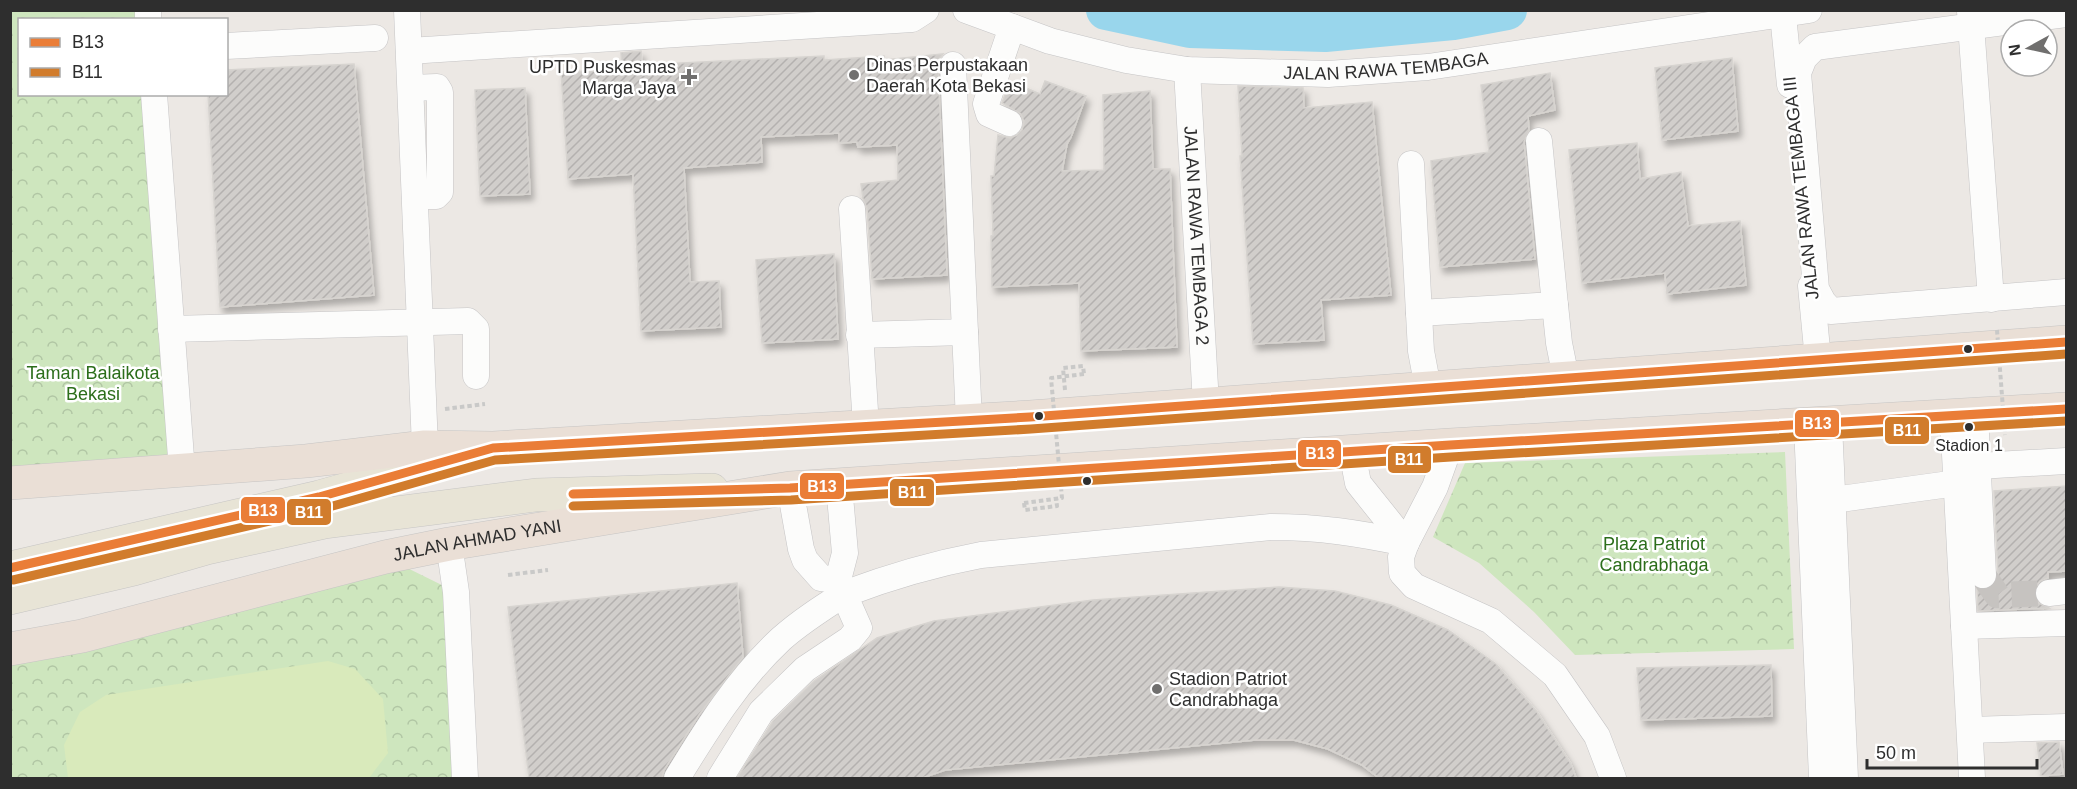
<svg xmlns="http://www.w3.org/2000/svg" width="2077" height="789" viewBox="0 0 2077 789" font-family="Arial,sans-serif">
	<style>
		.forest { fill: url(#forest-crowns) }
		.pitch { fill: #d9eabb }
		.lines { fill: none; stroke-linecap: round; stroke-linejoin: round }
		.river { stroke: #99d6ec; stroke-width: 40 }
		.building { fill: url(#building-hatch); stroke: #d7d4d0; stroke-width: 1.5; filter: url(#shadow) }
		.minor-tunnel { stroke: #c6c3c0; stroke-width: 26; stroke-dasharray: 26 13; stroke-linecap: butt }
		.minor-casing { stroke: #c5c4c5; stroke-width: 27 }
		.major-casing { stroke: #c6c5c4; stroke-width: 34 }
		.highway-casing { stroke: #c6c5c4; stroke-width: 34 }
		.path { stroke: #c9c9c8; stroke-width: 4; stroke-dasharray: 4.5 3; stroke-linecap: butt }
		.minor { stroke: #fcfcfb; stroke-width: 26 }
		.major { stroke: #e8e4d6; stroke-width: 33 }
		.highway { stroke: #eadfd6; stroke-width: 33 }
		.path-bridge { stroke: #c9c9c8; stroke-width: 4; stroke-dasharray: 4.5 3; stroke-linecap: butt }
		.bus-1-casing { stroke: #fff; stroke-width: 14 }
		.bus-2-casing { stroke: #fff; stroke-width: 14 }
		.bus-1 { stroke: #ea7d37; stroke-width: 9 }
		.bus-2 { stroke: #d17c2c; stroke-width: 9 }
		.poi-dot { fill: #706f6e; stroke: #fff; stroke-width: 2 }
		.bus-dot { fill: #2e2e2e; stroke: #fff; stroke-width: 2 }
		.labels { text-anchor: middle; dominant-baseline: central; stroke-width: 5; stroke-linejoin: round; paint-order: stroke }
		.bus-label { font-size: 16px; fill: #2e2e2e; stroke: #fff }
		.poi-label { font-size: 18px; fill: #2e2e2e; stroke: #fff; text-anchor: start }
		.street-label { font-size: 18px; fill: #2e2e2e; stroke: #fff }
		.park-label { font-size: 18px; fill: #2c6e1b; stroke: #fff }
		.line-badge { stroke: #fff; stroke-width: 2 }
		.badge-label { font-size: 16px; text-anchor: middle; font-weight: bold; fill: #fff }
	</style>
	<defs>
		<pattern id="forest-crowns" width="20" height="18" patternUnits="userSpaceOnUse" patternTransform="scale(1.5)"><rect width="20" height="18" fill="#cee6be"/><path d="M2 6a3 3 0 1 1 6 0M12 15a3 3 0 1 1 6 0" fill="none" stroke="#b1c6a4"/></pattern>
		<pattern id="building-hatch" width="6" height="6" patternUnits="userSpaceOnUse" patternTransform="scale(1.5)"><rect width="6" height="6" fill="#d1cecb"/><path d="M-1 1l2-2M0 6l6-6M5 7l2-2" fill="none" stroke="#b4b1af"/></pattern>
		<filter id="shadow"><feDropShadow dx="3.5" dy="6" stdDeviation="3" flood-color="#0004"/></filter>
	</defs>
	<rect width="100%" height="100%" fill="#ece8e4"/>
	<g class="forest">
		<path d="M 11,11 L 147,11 L 148,19 L 20,20 L 20,94 L 154,95 L 182,471 L 11,483 Z"/>
		<path d="M 1785,452 L 1794,649 L 1575,655 L 1534,612 L 1479,563 L 1433,537 L 1465,463 Z"/>
		<path d="M 385,557 L 456,592 L 465,778 L 11,778 L 11,649 Z"/>
	</g>
	<path class="pitch" d="M 328,661 L 355,669 L 383,699 L 388,753 L 369,778 L 68,778 L 64,745 L 80,712 L 106,695 Z"/>
	<g class="lines">
		<path class="river" d="M 1106,10 L 1190,28 L 1325,32 L 1453,20 L 1507,10"/>
	</g>
	<g class="building">
		<path d="M 641,51 L 642,65 L 824,56 L 824,60 L 884,56 L 884,60 L 943,54 L 939,59 L 938,66 L 947,275 L 872,279 L 867,208 L 863,199 L 861,184 L 898,180 L 897,145 L 858,147 L 857,142 L 839,143 L 839,133 L 761,137 L 762,162 L 684,168 L 690,282 L 719,281 L 721,327 L 641,331 L 633,174 L 568,179 L 561,72 L 622,70 L 621,53 Z"/>
		<path d="M 1732,58 L 1738,131 L 1662,140 L 1655,68 Z"/>
		<path d="M 354,64 L 374,295 L 220,307 L 208,94 L 226,94 L 226,70 Z"/>
		<path d="M 1550,73 L 1555,110 L 1528,116 L 1529,131 L 1524,142 L 1535,259 L 1440,267 L 1431,161 L 1489,152 L 1481,85 Z"/>
		<path d="M 1010,81 L 1040,94 L 1045,81 L 1086,96 L 1071,137 L 1067,144 L 1062,171 L 1104,170 L 1103,95 L 1150,91 L 1153,169 L 1170,169 L 1177,347 L 1081,351 L 1079,283 L 992,287 L 991,236 L 993,235 L 991,176 L 994,176 L 998,135 L 1010,138 L 1017,135 L 1022,130 L 1024,122 L 1021,114 L 1002,103 Z"/>
		<path d="M 1238,86 L 1303,88 L 1304,108 L 1372,102 L 1391,295 L 1321,300 L 1324,340 L 1253,344 L 1240,156 L 1242,156 Z"/>
		<path d="M 525,88 L 530,194 L 480,196 L 475,90 Z"/>
		<path d="M 1637,143 L 1640,179 L 1681,172 L 1688,226 L 1740,221 L 1746,285 L 1667,294 L 1665,273 L 1582,283 L 1569,150 Z"/>
		<path d="M 834,254 L 838,339 L 762,343 L 756,260 Z"/>
		<path d="M 2067,486 L 2067,571 L 2048,572 L 2048,578 L 2040,581 L 2036,587 L 2034,594 L 2037,602 L 2049,608 L 1978,611 L 1977,589 L 1984,590 L 1992,587 L 1996,582 L 1998,575 L 1994,491 Z"/>
		<path d="M 737,583 L 743,657 L 699,715 L 664,770 L 662,778 L 529,778 L 508,607 Z"/>
		<path d="M 1279,587 L 1335,591 L 1391,605 L 1448,630 L 1496,664 L 1537,712 L 1571,764 L 1576,778 L 1379,778 L 1362,765 L 1328,749 L 1294,740 L 1255,740 L 945,770 L 922,778 L 737,778 L 773,721 L 814,681 L 877,638 L 934,621 L 1093,600 Z"/>
		<path d="M 1771,665 L 1772,716 L 1641,720 L 1637,668 Z"/>
		<path d="M 2059,742 L 2063,774 L 2041,776 L 2037,743 Z"/>
	</g>
	<g class="lines">
		<path class="minor-tunnel" d="M 1983,575 L 1997,595 L 2049,593"/>
		<g class="minor-casing">
			<g id="minor">
				<path d="M 148,10 L 148,20"/>
				<path d="M 407,10 L 425,447"/>
				<path id="s1" d="M 966,10 L 1050,41 L 1126,60 L 1187,70 L 1328,74 L 1428,67 L 1809,10"/>
				<path d="M 1970,11 L 1991,299"/>
				<path d="M 2066,14 L 1815,47 L 1804,58 L 1798,73 L 1816,289 L 1823,302 L 1831,311 L 2066,292"/>
				<path d="M 1783,15 L 1790,85"/>
				<path d="M 226,46 L 375,38"/>
				<path d="M 409,51 L 912,19 L 926,10"/>
				<path id="s2" d="M 1187,70 L 1206,404"/>
				<path d="M 411,88 L 437,87 L 440,92 L 440,192 L 436,196 L 415,196"/>
				<path d="M 154,94 L 182,471"/>
				<path d="M 1009,123 L 989,114 L 986,104 L 1012,27"/>
				<path d="M 1411,164 L 1421,351 L 1428,388"/>
				<path d="M 852,209 L 866,426"/>
				<path d="M 1811,286 L 1818,360"/>
				<path d="M 1555,305 L 1559,343 L 1566,378"/>
				<path d="M 1419,313 L 1555,305 L 1539,141"/>
				<path d="M 171,329 L 468,321 L 476,329 L 476,376"/>
				<path d="M 965,332 L 969,421"/>
				<path d="M 859,335 L 965,332 L 953,65"/>
				<path d="M 1975,414 L 1983,575"/>
				<path d="M 1953,416 L 1972,778"/>
				<path d="M 1829,424 L 1845,778"/>
				<path d="M 1807,425 L 1822,778"/>
				<path d="M 1450,445 L 1435,487 L 1406,543 L 1401,557 L 1402,573 L 1414,586 L 1491,621 L 1555,675 L 1597,736 L 1613,778"/>
				<path d="M 1352,452 L 1358,483 L 1406,543"/>
				<path d="M 1978,466 L 2066,461"/>
				<path d="M 790,488 L 801,549 L 805,560 L 821,578 L 838,580"/>
				<path d="M 1833,500 L 1957,483"/>
				<path d="M 449,544 L 456,592 L 465,778"/>
				<path d="M 2049,593 L 2066,591"/>
				<path d="M 1964,626 L 2066,623"/>
				<path d="M 1970,730 L 2066,727"/>
				<path d="M 677,778 C 707,729 738,679 781,639 C 800,622 822,608 844,594 L 838,580 L 845,553 L 839,485"/>
				<path d="M 720,778 L 761,712 L 805,669 L 850,639 L 859,628 L 844,594 C 889,577 933,564 981,555 L 1271,527 C 1320,527 1358,533 1406,543"/>
			</g>
		</g>
		<g class="major-casing">
			<g id="major">
				<path d="M 10,568 L 319,497 L 480,452"/>
				<path d="M 10,598 L 134,569 L 207,548 L 325,522 L 536,495 L 712,490"/>
			</g>
		</g>
		<g class="highway-casing">
			<g id="highway">
				<path d="M 10,483 L 306,461 L 425,447 L 493,448 L 1030,417 L 2066,342"/>
				<path id="s3" d="M 10,649 L 82,636 L 385,557 L 449,544 L 790,488 L 1450,445 L 2066,409"/>
			</g>
		</g>
		<g class="path">
			<path d="M 1065,390 L 1063,368 L 1083,366 L 1084,374"/>
			<path d="M 445,409 L 485,404"/>
			<path d="M 1024,503 L 1025,510 L 1057,506 L 1056,498"/>
			<path d="M 508,575 L 548,570"/>
		</g>
		<use href="#minor" class="minor"/>
		<use href="#major" class="major"/>
		<use href="#highway" class="highway"/>
		<g class="path-bridge">
			<path d="M 1997,330 L 2005,435"/>
			<path d="M 1024,503 L 1062,498 L 1051,378 L 1084,374"/>
		</g>
		<g class="bus-1-casing">
			<g id="bus-1">
				<path d="M 573,494 L 790,488 L 1450,445 L 2066,409"/>
				<path d="M 10,568 L 319,497 L 493,448 L 1030,417 L 2066,342"/>
			</g>
		</g>
		<g class="bus-2-casing">
			<g id="bus-2">
				<path d="M 573,506 L 791,500 L 1451,457 L 2066,421"/>
				<path d="M 13,580 L 322,509 L 495,460 L 1031,429 L 2066,354"/>
			</g>
		</g>
		<use href="#bus-1" class="bus-1"/>
		<use href="#bus-2" class="bus-2"/>
	</g>
	<g class="poi-dot">
		<circle cx="854" cy="75" r="6"/>
		<path d="M686 68h6v6h6v6h-6v6h-6v-6h-6v-6h6z"/>
		<circle cx="1157" cy="689" r="6"/>
	</g>
	<g class="bus-dot">
		<circle cx="1968" cy="349" r="5"/>
		<circle cx="1039" cy="416" r="5"/>
		<circle cx="1969" cy="427" r="5"/>
		<circle cx="1087" cy="481" r="5"/>
	</g>
	<g class="labels">
		<g class="bus-label">
			<text x="1969" y="445">Stadion 1</text>
		</g>
		<g class="poi-label">
			<text x="866" y="65">Dinas Perpustakaan<tspan x="866" dy="21">Daerah Kota Bekasi</tspan></text>
			<text x="676" y="67" text-anchor="end">UPTD Puskesmas<tspan x="676" dy="21">Marga Jaya</tspan></text>
			<text x="1169" y="679">Stadion Patriot<tspan x="1169" dy="21">Candrabhaga</tspan></text>
		</g>
		<g class="street-label">
			<text stroke="none"><textPath href="#s1" startOffset="429">JALAN RAWA TEMBAGA</textPath></text>
			<text transform="translate(1801 188) rotate(-96)">JALAN RAWA TEMBAGA III</text>
			<text stroke="none"><textPath href="#s2" startOffset="166">JALAN RAWA TEMBAGA 2</textPath></text>
			<text stroke="none"><textPath href="#s3" startOffset="480">JALAN AHMAD YANI</textPath></text>
		</g>
		<g class="park-label">
			<text x="93" y="373">Taman Balaikota<tspan x="93" dy="21">Bekasi</tspan></text>
			<text x="1654" y="544">Plaza Patriot<tspan x="1654" dy="21">Candrabhaga</tspan></text>
		</g>
	</g>
	<g class="line-badge">
		<rect x="1794" y="409" width="46" height="29" rx="6" fill="#ea7d37"/>
		<rect x="1884" y="416" width="46" height="29" rx="6" fill="#d17c2c"/>
		<rect x="1297" y="439" width="45" height="29" rx="6" fill="#ea7d37"/>
		<rect x="1387" y="445" width="45" height="29" rx="6" fill="#d17c2c"/>
		<rect x="799" y="472" width="46" height="28" rx="6" fill="#ea7d37"/>
		<rect x="889" y="478" width="46" height="29" rx="6" fill="#d17c2c"/>
		<rect x="240" y="496" width="46" height="28" rx="6" fill="#ea7d37"/>
		<rect x="286" y="498" width="46" height="28" rx="6" fill="#d17c2c"/>
	</g>
	<g class="badge-label">
		<text x="1817" y="429">B13</text>
		<text x="1907" y="436">B11</text>
		<text x="1320" y="459">B13</text>
		<text x="1409" y="465">B11</text>
		<text x="822" y="492">B13</text>
		<text x="912" y="498">B11</text>
		<text x="263" y="516">B13</text>
		<text x="309" y="518">B11</text>
	</g>
	<rect width="2077" height="789" fill="none" stroke="#2e2e2e" stroke-width="24"/>
	<rect x="18" y="18" width="210" height="78" fill="#ffffff" stroke="#ababab" stroke-width="1.5"/>
	<rect x="30" y="38" width="30" height="9" fill="#ea7d37" stroke="#ababab" stroke-width="1.5"/>
	<text x="72" y="48" font-size="18" fill="#2e2e2e">B13</text>
	<rect x="30" y="68" width="30" height="9" fill="#d17c2c" stroke="#ababab" stroke-width="1.5"/>
	<text x="72" y="78" font-size="18" fill="#2e2e2e">B11</text>
	<g transform="translate(2029 48) rotate(262)"><circle r="28" fill="#ffffff" stroke="#ababab" stroke-width="1.5"/>
	<path d="M0-4.5L10 22L0 15L-10 22Z" fill="#706f6e"/>
	<text y="-9" font-size="16" font-weight="bold" text-anchor="middle" fill="#2e2e2e">N</text>
	</g>
	<path d="M1867 759v9h170v-9" fill="none" stroke="#2e2e2e" stroke-width="3"/>
	<text x="1876" y="759" font-size="18" fill="#2e2e2e" stroke="#ffffff" stroke-width="4.5" paint-order="stroke">50 m</text>
</svg>
